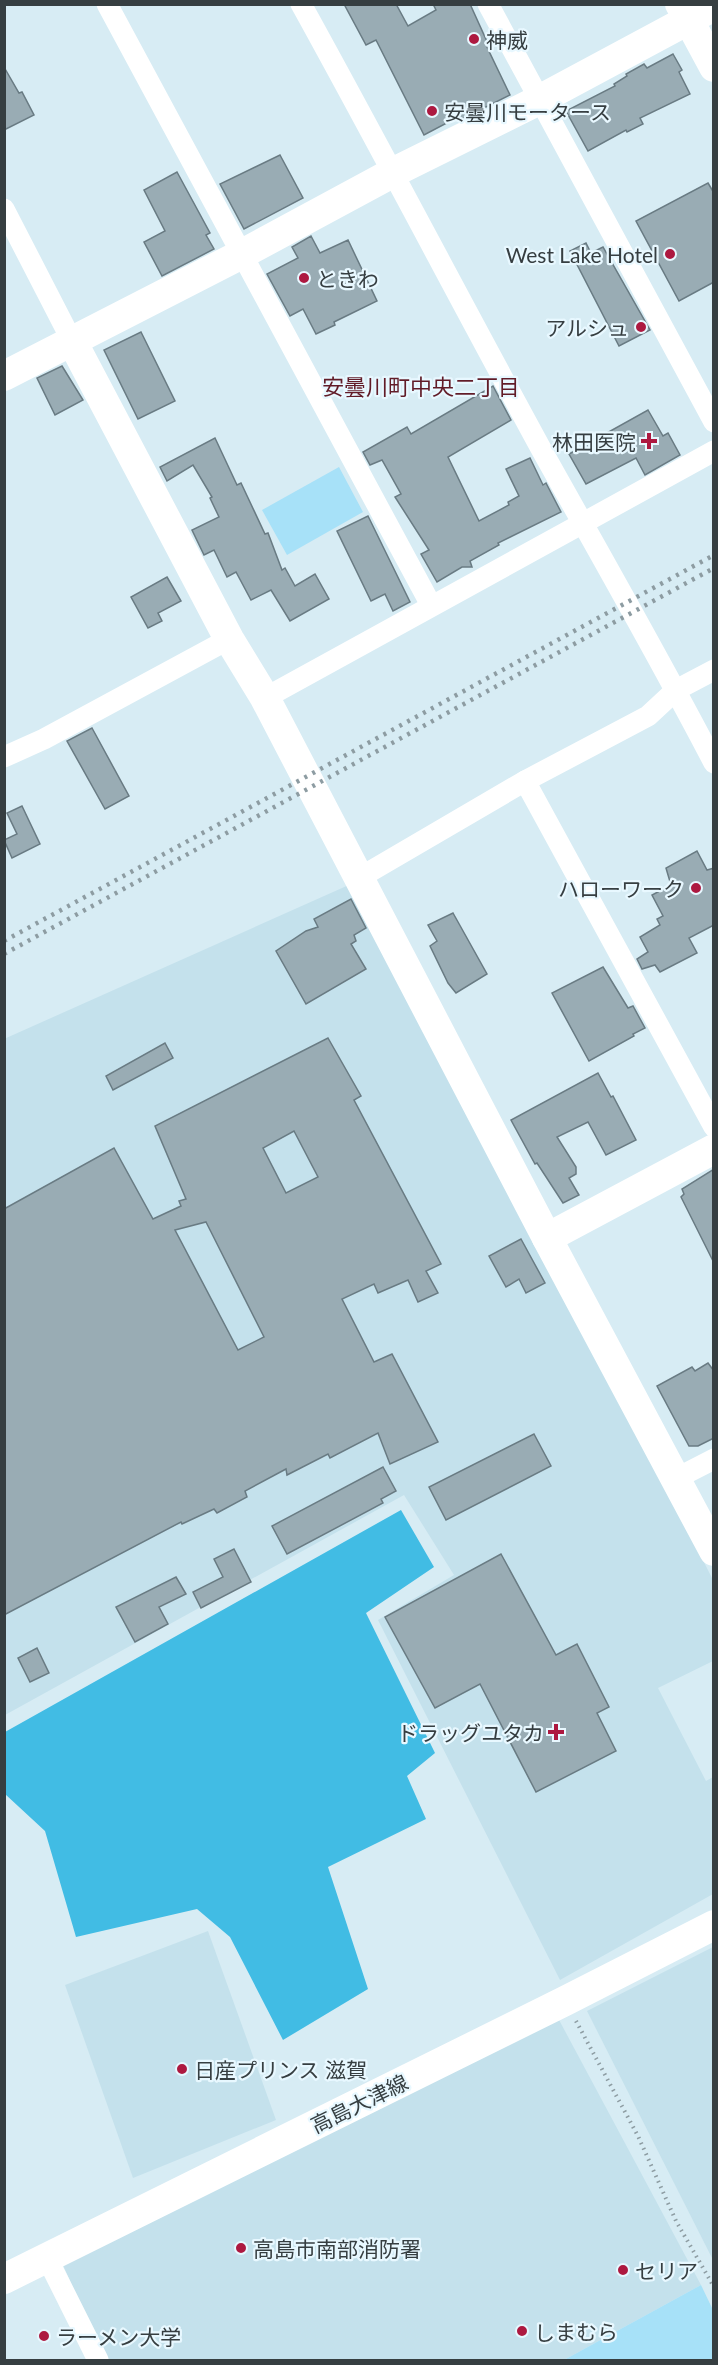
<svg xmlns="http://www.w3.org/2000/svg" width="718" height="2365" viewBox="0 0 718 2365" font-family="Lato,'Noto Sans JP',sans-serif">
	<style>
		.built { fill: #c4e1ec }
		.green { fill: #a7e1f8 }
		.forest { fill: #41bce4 }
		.building { fill: #99acb4; stroke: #697b83; stroke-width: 1.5; fill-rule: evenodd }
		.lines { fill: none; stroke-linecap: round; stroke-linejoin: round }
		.path { stroke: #8d9ca2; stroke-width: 4; stroke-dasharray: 1.5 4.5; stroke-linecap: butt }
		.street { stroke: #fff; stroke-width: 21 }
		.secondary { stroke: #fff; stroke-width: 30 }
		.rail { stroke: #8d9ca2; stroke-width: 4.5; stroke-dasharray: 3 6; stroke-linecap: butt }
		.poi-dot { fill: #ad1940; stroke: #e8f8ff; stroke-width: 2 }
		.labels { text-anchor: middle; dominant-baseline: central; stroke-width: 4.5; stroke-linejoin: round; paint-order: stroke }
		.poi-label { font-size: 21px; fill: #363e41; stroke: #e8f8ff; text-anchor: start }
		.street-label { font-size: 21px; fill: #363e41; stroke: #e8f8ff }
		.neighbourhood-label { font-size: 22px; fill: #611c28; stroke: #e8f8ff }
	</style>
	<rect width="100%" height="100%" fill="#d7ecf4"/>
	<g class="built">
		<path d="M 351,884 L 610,1376 L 713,1580 L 713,1661 L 658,1688 L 706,1781 L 713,1777 L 713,1894 L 560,1980 L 378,1620 L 454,1575 L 404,1495 L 5,1715 L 4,1039 Z"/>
		<path d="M 208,1931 L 276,2120 L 133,2178 L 65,1985 Z"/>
		<path d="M 713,1947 L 713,2260 L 587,2011 Z"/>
		<path d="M 558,2018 L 701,2285 L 564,2360 L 105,2360 L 63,2265 Z"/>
	</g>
	<g class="green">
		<path d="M 339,467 L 363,512 L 287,555 L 262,510 Z"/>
		<path d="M 701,2285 L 713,2310 L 713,2360 L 564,2360 Z"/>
	</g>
	<path class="forest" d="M 401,1510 L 434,1567 L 366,1613 L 435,1753 L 407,1776 L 426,1819 L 328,1867 L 368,1989 L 283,2040 L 230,1937 L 197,1909 L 76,1937 L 45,1831 L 5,1794 L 5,1732 Z"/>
	<g class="building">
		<path d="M 344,4 L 396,4 L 408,26 L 436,10 L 433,4 L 470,4 L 489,46 L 487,47 L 510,95 L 460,120 L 458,117 L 424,135 L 376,40 L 366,45 Z"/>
		<path d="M 673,54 L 682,70 L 679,72 L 690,94 L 640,118 L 643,124 L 627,132 L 626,130 L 588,151 L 566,111 L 615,86 L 614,84 L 627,76 L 626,74 L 644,64 L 647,68 Z"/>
		<path d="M 4,67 L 19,93 L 22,92 L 34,115 L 4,130 Z"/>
		<path d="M 280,155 L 303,198 L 244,229 L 220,184 Z"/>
		<path d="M 177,172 L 210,233 L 206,235 L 214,249 L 162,276 L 144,242 L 165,231 L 144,190 Z"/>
		<path d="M 708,183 L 714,193 L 714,282 L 679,301 L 636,221 Z"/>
		<path d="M 311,236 L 320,253 L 348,240 L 377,301 L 334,322 L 335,325 L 316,334 L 303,309 L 290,316 L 267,274 L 298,258 L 292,247 Z"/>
		<path d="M 586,243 L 591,253 L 603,247 L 650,330 L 619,346 L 570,251 Z"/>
		<path d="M 141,332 L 175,401 L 138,419 L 104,350 Z"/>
		<path d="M 62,366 L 83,400 L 55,415 L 37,378 Z"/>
		<path d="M 493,386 L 511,420 L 448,457 L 479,521 L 509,505 L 508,502 L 519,496 L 506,469 L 530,458 L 543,485 L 546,483 L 561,512 L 498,543 L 499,545 L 470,561 L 472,567 L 462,567 L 437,582 L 421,554 L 429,550 L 395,497 L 401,494 L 382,460 L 370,465 L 363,452 L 407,427 L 411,434 Z"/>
		<path d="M 648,410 L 663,436 L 668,433 L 680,455 L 645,475 L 636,458 L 586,484 L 569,454 Z"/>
		<path d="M 215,438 L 237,485 L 241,483 L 265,534 L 268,533 L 282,570 L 285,568 L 295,586 L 315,574 L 329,599 L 290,621 L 271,590 L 251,600 L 236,572 L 227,577 L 214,550 L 204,555 L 192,530 L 219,517 L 210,498 L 212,497 L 193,465 L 167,481 L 160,467 Z"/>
		<path d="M 368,516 L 410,602 L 393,611 L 385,594 L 371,601 L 337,531 Z"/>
		<path d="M 167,577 L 181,601 L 158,613 L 162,621 L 148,628 L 131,597 Z"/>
		<path d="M 92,728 L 129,796 L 105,809 L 67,741 Z"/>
		<path d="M 22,806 L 40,844 L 12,858 L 4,840 L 17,834 L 7,813 Z"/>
		<path d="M 697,851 L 707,870 L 714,868 L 714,925 L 689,938 L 697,953 L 660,972 L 655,965 L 642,969 L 637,959 L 648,952 L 640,937 L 660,925 L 657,919 L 663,916 L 652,895 L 671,885 L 666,868 Z"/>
		<path d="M 351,899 L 366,928 L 354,935 L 356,941 L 351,944 L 366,969 L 306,1004 L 276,951 L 306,931 L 318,927 L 314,919 Z"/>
		<path d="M 453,913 L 487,974 L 456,993 L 448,983 L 430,946 L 437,941 L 428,925 Z"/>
		<path d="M 603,967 L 628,1008 L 633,1006 L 645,1028 L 633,1034 L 634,1036 L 589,1061 L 552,993 Z"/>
		<path d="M 328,1038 L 361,1096 L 354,1100 L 441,1264 L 426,1271 L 438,1293 L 418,1302 L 408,1280 L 378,1293 L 374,1284 L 342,1299 L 374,1362 L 392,1354 L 438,1442 L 390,1464 L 378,1433 L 330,1458 L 328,1454 L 287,1475 L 286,1469 L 245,1491 L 247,1497 L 217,1513 L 214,1509 L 182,1524 L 181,1522 L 4,1615 L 4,1209 L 114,1148 L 153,1219 L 181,1206 L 179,1201 L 186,1199 L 155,1126 ZM 294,1131 L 318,1177 L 286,1193 L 263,1148 ZM 206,1222 L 264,1337 L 238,1350 L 175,1230 Z"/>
		<path d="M 165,1043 L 173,1058 L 113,1090 L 106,1076 Z"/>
		<path d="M 598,1073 L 611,1097 L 613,1096 L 636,1140 L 606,1155 L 588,1122 L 557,1137 L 576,1167 L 576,1174 L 569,1178 L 579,1195 L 563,1203 L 537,1163 L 535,1164 L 511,1120 Z"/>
		<path d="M 714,1169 L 714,1263 L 681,1197 L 684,1194 L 682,1189 Z"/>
		<path d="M 521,1239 L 545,1283 L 526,1293 L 519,1279 L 506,1287 L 489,1256 Z"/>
		<path d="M 708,1363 L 714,1371 L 714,1438 L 698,1446 L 689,1446 L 657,1386 L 692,1367 L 695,1371 Z"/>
		<path d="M 534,1434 L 551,1466 L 446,1520 L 429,1487 Z"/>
		<path d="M 383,1467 L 396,1491 L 381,1499 L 383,1503 L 287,1554 L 272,1526 Z"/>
		<path d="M 234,1549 L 251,1582 L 201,1608 L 193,1592 L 223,1577 L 214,1559 Z"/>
		<path d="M 501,1554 L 556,1655 L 577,1644 L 609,1707 L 597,1713 L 616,1751 L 536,1792 L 480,1684 L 435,1708 L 385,1617 Z"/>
		<path d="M 176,1577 L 186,1594 L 159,1607 L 168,1624 L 135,1642 L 116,1607 Z"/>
		<path d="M 37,1648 L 49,1673 L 30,1682 L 18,1658 Z"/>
	</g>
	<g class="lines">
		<path class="path" d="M 576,2021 L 638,2136 L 676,2221 L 714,2287"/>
		<g class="street">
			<path d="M 107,4 L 431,605"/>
			<path d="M 301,4 C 384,154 463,306 545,456 C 602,558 660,659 714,763"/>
			<path d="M 488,4 L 714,422"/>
			<path d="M 4,209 L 72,341"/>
			<path d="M 265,698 L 714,451"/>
			<path d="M 4,757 L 44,739 L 229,639"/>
			<path d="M 525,781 L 714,1127"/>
			<path d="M 359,878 L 525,781 L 648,716 L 676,690 L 714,670"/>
			<path d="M 675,1479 L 714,1459"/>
			<path d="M 47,2258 L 98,2360"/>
		</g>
		<g class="secondary">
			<path d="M 680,4 L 714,67"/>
			<path d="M 72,341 L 229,639 L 265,698 L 547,1238 L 714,1551"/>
			<path d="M 4,376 L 242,254 L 394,172 L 539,100 L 714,6"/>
			<path d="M 547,1238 L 714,1149"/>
			<path d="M 4,2279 L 565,2001 L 714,1925"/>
		</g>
		<g class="rail">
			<path d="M 4,941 L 714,555"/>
			<path d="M 4,954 L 714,568"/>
		</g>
	</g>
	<g class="poi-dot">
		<circle cx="474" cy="39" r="6"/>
		<circle cx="432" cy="111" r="6"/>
		<circle cx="670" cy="254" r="6"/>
		<circle cx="304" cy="278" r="6"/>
		<circle cx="641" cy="327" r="6"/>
		<path d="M646 432h6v6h6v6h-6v6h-6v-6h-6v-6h6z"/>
		<circle cx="696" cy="888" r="6"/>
		<path d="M553 1723h6v6h6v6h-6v6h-6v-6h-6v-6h6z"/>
		<circle cx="182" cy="2069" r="6"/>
		<circle cx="241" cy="2248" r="6"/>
		<circle cx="623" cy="2270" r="6"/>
		<circle cx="522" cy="2331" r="6"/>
		<circle cx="44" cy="2336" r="6"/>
	</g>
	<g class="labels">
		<g class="poi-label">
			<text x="486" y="39">神威</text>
			<text x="444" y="111">安曇川モータース</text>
			<text x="658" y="254" text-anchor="end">West Lake Hotel</text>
			<text x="316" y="278">ときわ</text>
			<text x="629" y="327" text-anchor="end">アルシュ</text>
			<text x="636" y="441" text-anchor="end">林田医院</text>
			<text x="684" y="888" text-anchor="end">ハローワーク</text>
			<text x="544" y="1732" text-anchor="end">ドラッグユタカ</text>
			<text x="194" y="2069">日産プリンス 滋賀</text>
			<text x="253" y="2248">高島市南部消防署</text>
			<text x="635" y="2270">セリア</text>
			<text x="534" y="2331">しまむら</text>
			<text x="56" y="2336">ラーメン大学</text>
		</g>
		<g class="street-label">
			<text transform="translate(359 2103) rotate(-26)">高島大津線</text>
		</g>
		<g class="neighbourhood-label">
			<text x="421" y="386">安曇川町中央二丁目</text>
		</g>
	</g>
	<rect width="718" height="2365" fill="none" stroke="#363e41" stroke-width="12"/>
</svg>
